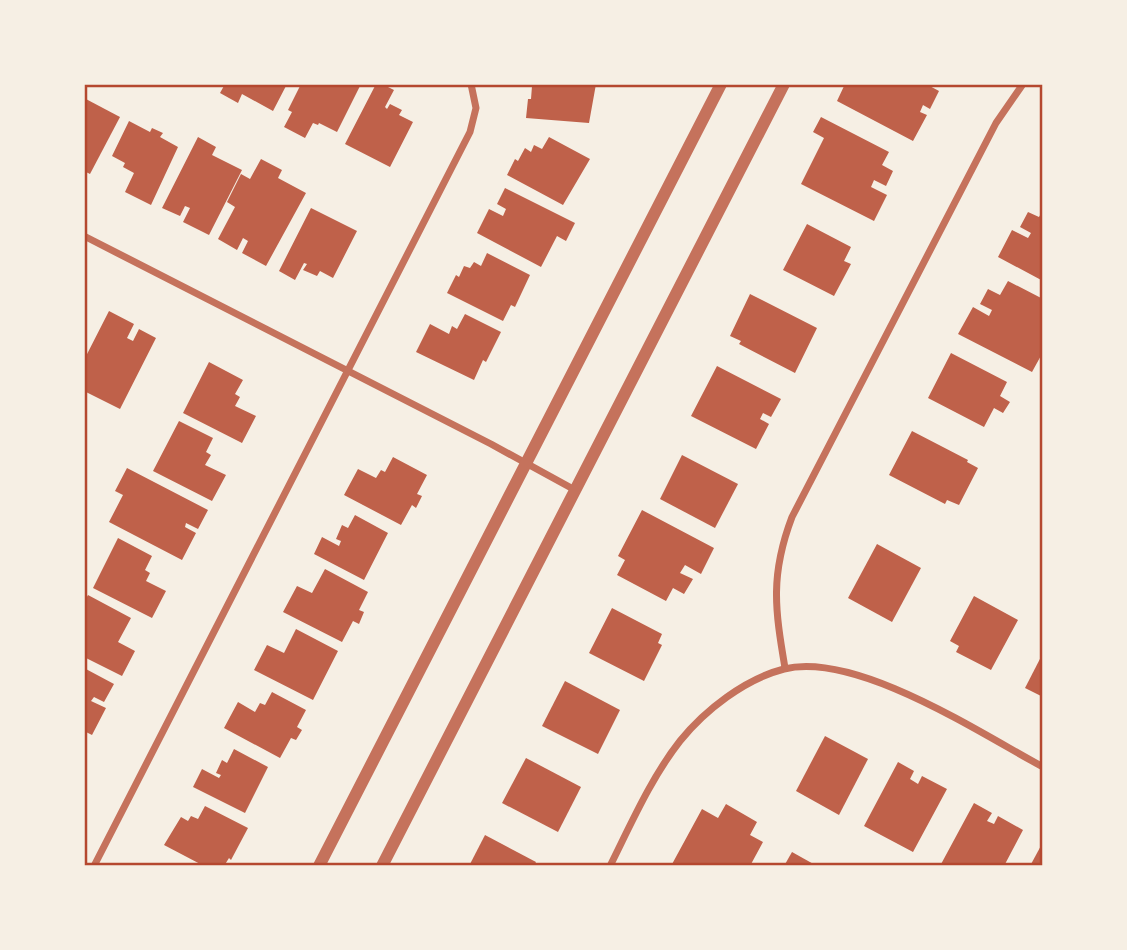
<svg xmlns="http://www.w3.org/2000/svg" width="1127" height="950" viewBox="0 0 1127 950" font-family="'PT Sans',sans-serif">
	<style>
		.building { fill: #bf614a }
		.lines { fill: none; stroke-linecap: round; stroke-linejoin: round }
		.minor { stroke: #c5725c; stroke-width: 7 }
		.tertiary { stroke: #c5725c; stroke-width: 12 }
		.neatline { fill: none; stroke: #b5482f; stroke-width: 2.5 }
	</style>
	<rect width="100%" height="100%" fill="#f6efe4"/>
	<g class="building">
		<path d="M 225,84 L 287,84 L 273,111 L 242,94 L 238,103 L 220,93 Z"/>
		<path d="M 301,84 L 361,84 L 337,132 L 319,123 L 318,125 L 313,123 L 305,138 L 284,127 L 292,112 L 288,110 Z"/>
		<path d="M 376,84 L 382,84 L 394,90 L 385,107 L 387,109 L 390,104 L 402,110 L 399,115 L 413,122 L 390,167 L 345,144 Z"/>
		<path d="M 540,84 L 596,84 L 589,123 L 526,118 L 528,99 L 531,99 L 532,86 L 540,86 Z"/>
		<path d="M 845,84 L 926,84 L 939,91 L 930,109 L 923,105 L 920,112 L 927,115 L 913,141 L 837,101 Z"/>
		<path d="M 84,98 L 120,117 L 90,174 L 84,171 Z"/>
		<path d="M 821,117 L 889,152 L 882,165 L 893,171 L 886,186 L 874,180 L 871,187 L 887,195 L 874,221 L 801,184 L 824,138 L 813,132 Z"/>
		<path d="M 129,121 L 150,132 L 152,128 L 163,133 L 160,137 L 178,147 L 151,205 L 125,192 L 134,173 L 123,167 L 125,163 L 112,156 Z"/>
		<path d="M 198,137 L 216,147 L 212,155 L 242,170 L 209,235 L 183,222 L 190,208 L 185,206 L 180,216 L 162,208 Z"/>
		<path d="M 549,137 L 590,159 L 563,205 L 507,175 L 515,159 L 518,161 L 525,148 L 531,152 L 534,145 L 542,149 Z"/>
		<path d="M 261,159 L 282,170 L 278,178 L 306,193 L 266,266 L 242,253 L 248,241 L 243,238 L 237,250 L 218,239 L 235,207 L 227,202 L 241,174 L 250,179 Z"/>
		<path d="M 505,188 L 575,223 L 566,241 L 557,236 L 541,267 L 477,233 L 489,209 L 503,216 L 506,209 L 497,204 Z"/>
		<path d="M 311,208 L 357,231 L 333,278 L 320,271 L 317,276 L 303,270 L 307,264 L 304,263 L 295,280 L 279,271 Z"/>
		<path d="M 1043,210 L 1043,281 L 998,257 L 1012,230 L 1028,238 L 1031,233 L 1020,227 L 1028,212 L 1039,217 Z"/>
		<path d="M 807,224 L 851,247 L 844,261 L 851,264 L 834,296 L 783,270 Z"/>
		<path d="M 487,253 L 530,275 L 515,307 L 511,305 L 503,321 L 447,293 L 456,275 L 459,277 L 464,266 L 470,268 L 474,262 L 481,266 Z"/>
		<path d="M 1008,281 L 1043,299 L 1043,352 L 1032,372 L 958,334 L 973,307 L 989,316 L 992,310 L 980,304 L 988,289 L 1000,295 Z"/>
		<path d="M 750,294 L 817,328 L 795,373 L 739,344 L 741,341 L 730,336 Z"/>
		<path d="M 109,311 L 134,324 L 127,338 L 133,341 L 139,329 L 156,338 L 120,409 L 84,391 L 84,360 Z"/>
		<path d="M 465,314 L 501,332 L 486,362 L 483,360 L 474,380 L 416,352 L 430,324 L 449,334 L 452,326 L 457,329 Z"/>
		<path d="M 951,353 L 1007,382 L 1000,396 L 1010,402 L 1003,413 L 994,408 L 984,427 L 928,398 Z"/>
		<path d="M 209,362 L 243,380 L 235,394 L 240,397 L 235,406 L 256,416 L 242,443 L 183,413 Z"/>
		<path d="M 717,366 L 781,399 L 771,417 L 763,413 L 760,419 L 769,424 L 756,449 L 691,416 Z"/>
		<path d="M 179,421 L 213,438 L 206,452 L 211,455 L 205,465 L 226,475 L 212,501 L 153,471 Z"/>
		<path d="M 912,431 L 968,460 L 967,462 L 978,468 L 959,505 L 947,500 L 945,504 L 889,475 Z"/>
		<path d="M 682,455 L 738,484 L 715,528 L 660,499 Z"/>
		<path d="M 393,457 L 427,475 L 417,494 L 422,496 L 416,508 L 412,505 L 401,525 L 344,495 L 358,469 L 376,478 L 381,470 L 385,472 Z"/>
		<path d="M 127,468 L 208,510 L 198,529 L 186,523 L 185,527 L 196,533 L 182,560 L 109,522 L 123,495 L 115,491 Z"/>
		<path d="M 642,510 L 714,548 L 701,574 L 685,565 L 680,573 L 693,579 L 684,594 L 673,588 L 666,601 L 617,575 L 625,560 L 618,556 Z"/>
		<path d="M 355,515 L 388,533 L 364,580 L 314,554 L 322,537 L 339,546 L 341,541 L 336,539 L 342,525 L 348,528 Z"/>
		<path d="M 118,538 L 152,556 L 145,570 L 150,573 L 146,581 L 166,591 L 152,618 L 93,588 Z"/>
		<path d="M 877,544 L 921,568 L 892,622 L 848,598 Z"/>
		<path d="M 325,569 L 368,592 L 359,610 L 364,612 L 359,624 L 353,621 L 342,642 L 283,612 L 297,586 L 312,593 Z"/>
		<path d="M 88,595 L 131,618 L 118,642 L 135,651 L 122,676 L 84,657 L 84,602 Z"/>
		<path d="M 974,596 L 1018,620 L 991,670 L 956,652 L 959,646 L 950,641 Z"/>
		<path d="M 612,608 L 662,634 L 658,643 L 662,645 L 644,681 L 589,653 Z"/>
		<path d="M 296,629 L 338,651 L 313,700 L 254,670 L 267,645 L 284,653 Z"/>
		<path d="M 1043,653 L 1043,697 L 1025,688 Z"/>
		<path d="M 84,668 L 114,684 L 104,702 L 94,697 L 91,701 L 106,708 L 92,735 L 84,731 Z"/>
		<path d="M 565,681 L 620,710 L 598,754 L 542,726 Z"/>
		<path d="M 272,692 L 306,710 L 297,727 L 302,730 L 296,740 L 291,738 L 280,758 L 224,728 L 238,702 L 255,712 L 260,703 L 265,705 Z"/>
		<path d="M 825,736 L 868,759 L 839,815 L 796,791 Z"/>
		<path d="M 234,749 L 268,767 L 245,813 L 193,787 L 202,769 L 219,778 L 221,775 L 216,773 L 222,760 L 227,763 Z"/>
		<path d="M 526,758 L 581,787 L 558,832 L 502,803 Z"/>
		<path d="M 898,762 L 914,771 L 910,779 L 918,784 L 922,776 L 947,789 L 913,852 L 864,826 Z"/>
		<path d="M 974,803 L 992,813 L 987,821 L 994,824 L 998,816 L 1023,830 L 1004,866 L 940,866 Z"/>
		<path d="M 726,804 L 757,822 L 750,835 L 763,842 L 750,866 L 671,866 L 702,809 L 718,818 Z"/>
		<path d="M 205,806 L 248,828 L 231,860 L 229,858 L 224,866 L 204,866 L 164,845 L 181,817 L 188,821 L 191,816 L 198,819 Z"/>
		<path d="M 485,835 L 536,862 L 534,866 L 469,866 Z"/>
		<path d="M 1043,842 L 1043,866 L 1030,866 Z"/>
		<path d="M 792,852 L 817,866 L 784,866 Z"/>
	</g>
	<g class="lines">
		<g class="minor">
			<path d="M 84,236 L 491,444 L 575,490"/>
			<path d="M 785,668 C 775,609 770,575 792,517 L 996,123 L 1023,84"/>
			<path d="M 94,866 L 470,132 L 476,108 L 471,84"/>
			<path d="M 610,866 C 631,824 651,778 680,741 C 705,710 745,679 784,669 C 856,651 980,733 1043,767"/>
		</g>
		<g class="tertiary">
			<path d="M 319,866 L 721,84"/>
			<path d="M 382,866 L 784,84"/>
		</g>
	</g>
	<rect width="1127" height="950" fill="none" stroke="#f6efe4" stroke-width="172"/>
	<rect x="86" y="86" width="955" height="778" class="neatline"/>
</svg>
